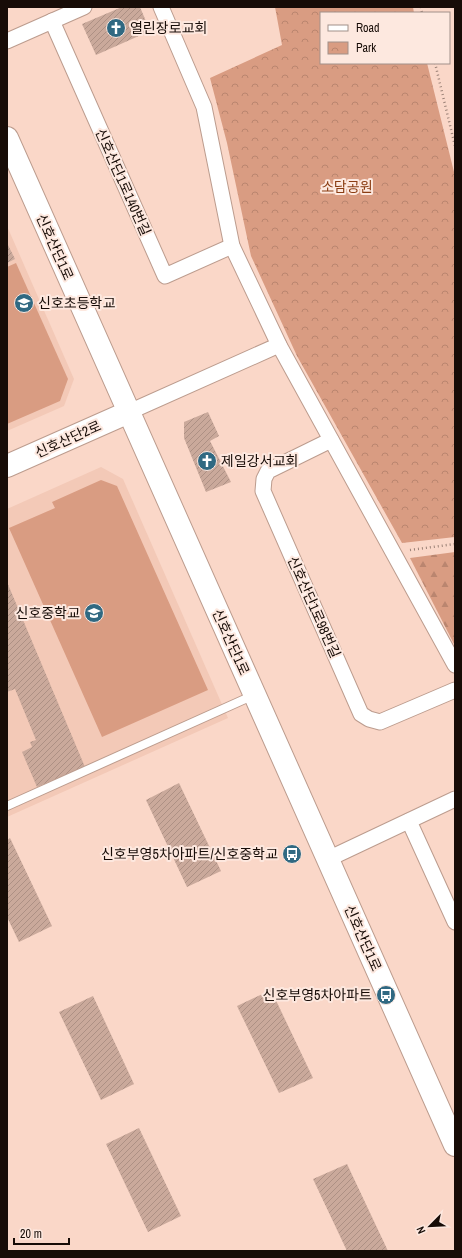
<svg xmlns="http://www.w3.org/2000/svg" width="462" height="1258" viewBox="0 0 462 1258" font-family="'Archivo Narrow','Noto Sans KR',sans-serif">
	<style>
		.built { fill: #f3c9b7 }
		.forest { fill: url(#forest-firs) }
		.park { fill: url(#park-crowns) }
		.garden { fill: #d99c82 }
		.building { fill: url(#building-hatch) }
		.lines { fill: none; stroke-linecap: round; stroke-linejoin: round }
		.service-casing { stroke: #bc9c8e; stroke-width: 10 }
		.minor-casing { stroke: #bc9c8e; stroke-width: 17 }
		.secondary-casing { stroke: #bc9c8e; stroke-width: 24 }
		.path { stroke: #9b8277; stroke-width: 2.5; stroke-dasharray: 1 3; stroke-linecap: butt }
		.service { stroke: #fff; stroke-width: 8 }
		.minor { stroke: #fff; stroke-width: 15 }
		.secondary { stroke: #fff; stroke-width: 22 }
		.labels { text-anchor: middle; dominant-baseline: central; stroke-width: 4; stroke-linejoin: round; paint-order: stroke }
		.poi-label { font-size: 14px; fill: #170c07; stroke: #fde8df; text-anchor: start }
		.street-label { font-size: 14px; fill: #170c07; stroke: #fde8df }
		.park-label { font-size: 14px; fill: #8b3d13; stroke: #fde8df }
	</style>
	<defs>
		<pattern id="forest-firs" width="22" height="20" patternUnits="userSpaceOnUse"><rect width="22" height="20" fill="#d99c82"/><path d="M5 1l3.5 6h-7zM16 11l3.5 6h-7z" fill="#ba856f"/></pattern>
		<pattern id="park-crowns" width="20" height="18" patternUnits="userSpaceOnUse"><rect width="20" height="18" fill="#d99c82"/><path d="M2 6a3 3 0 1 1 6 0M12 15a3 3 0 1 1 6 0" fill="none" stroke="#ba856f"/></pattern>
		<pattern id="building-hatch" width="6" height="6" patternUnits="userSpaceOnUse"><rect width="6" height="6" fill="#caa99b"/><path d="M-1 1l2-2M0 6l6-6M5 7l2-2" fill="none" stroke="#ad9084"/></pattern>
	</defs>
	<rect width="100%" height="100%" fill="#fad7c8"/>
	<g class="built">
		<path d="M 7,226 L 74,379 L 64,406 L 7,431 Z"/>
		<path d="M 101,467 L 123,479 L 228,718 L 7,817 L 7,509 Z"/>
	</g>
	<path class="forest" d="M 455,552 L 455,646 L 410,558 Z"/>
	<path class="park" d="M 275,7 L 413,7 L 414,13 L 321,13 L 321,63 L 427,63 L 455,176 L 455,537 L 402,543 L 297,356 L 251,256 L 227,143 L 210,78 L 282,45 Z"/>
	<g class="garden">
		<path d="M 16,263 L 68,379 L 60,401 L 7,424 L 7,267 Z"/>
		<path d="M 101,480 L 117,486 L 208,690 L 102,737 L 9,528 L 55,508 L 52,502 Z"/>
	</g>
	<g class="building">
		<path d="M 122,7 L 140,7 L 150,31 L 96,55 L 82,24 Z"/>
		<path d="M 7,243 L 15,259 L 7,263 Z"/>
		<path d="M 208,412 L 219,436 L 210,441 L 231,482 L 206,492 L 184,438 L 184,422 Z"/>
		<path d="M 7,582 L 85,767 L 37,787 L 22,752 L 32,747 L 30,742 L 36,740 L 15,689 L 7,692 Z"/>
		<path d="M 179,783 L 221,871 L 187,887 L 146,800 Z"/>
		<path d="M 10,838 L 52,926 L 19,942 L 7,917 L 7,840 Z"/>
		<path d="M 271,990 L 313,1078 L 279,1093 L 237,1006 Z"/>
		<path d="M 93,996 L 134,1084 L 101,1100 L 59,1012 Z"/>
		<path d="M 139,1128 L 181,1216 L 148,1232 L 106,1144 Z"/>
		<path d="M 347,1164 L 388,1251 L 347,1251 L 313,1179 Z"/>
	</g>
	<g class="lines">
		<g class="service-casing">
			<path id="service" d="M 7,806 L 254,695"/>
		</g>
		<g class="minor-casing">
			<g id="minor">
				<path d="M 161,7 L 204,107 L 232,246 L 279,345 L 455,665"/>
				<path d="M 52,21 L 165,276 L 232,246"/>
				<path d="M 7,41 L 84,7"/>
				<path d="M 129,412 L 279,345"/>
				<path d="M 331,440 L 268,471 L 264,479 L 263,491 L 361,714 L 369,719 L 380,722 L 455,690"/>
				<path d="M 409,821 L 455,922"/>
				<path d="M 328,859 L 455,799"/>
			</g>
		</g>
		<g class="secondary-casing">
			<g id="secondary">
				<path d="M 7,138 L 455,1145"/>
				<path d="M 7,466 L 129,412"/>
			</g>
		</g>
		<g class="path">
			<path d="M 421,7 L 422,13"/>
			<path d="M 435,63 L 455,146"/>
			<path d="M 410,550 L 455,544"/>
		</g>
		<use href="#service" class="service"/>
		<use href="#minor" class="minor"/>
		<use href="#secondary" class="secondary"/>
	</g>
	<defs>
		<g id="church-disc" transform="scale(1)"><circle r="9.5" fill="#306982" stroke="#fde8df"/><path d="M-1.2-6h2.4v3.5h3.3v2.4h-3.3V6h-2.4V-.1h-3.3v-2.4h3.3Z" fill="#fff"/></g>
		<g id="school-disc" transform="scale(1)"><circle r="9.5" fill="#306982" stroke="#fde8df"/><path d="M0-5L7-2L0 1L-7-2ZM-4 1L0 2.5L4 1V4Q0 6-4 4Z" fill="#fff"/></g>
		<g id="bus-disc" transform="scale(1)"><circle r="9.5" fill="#306982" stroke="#fde8df"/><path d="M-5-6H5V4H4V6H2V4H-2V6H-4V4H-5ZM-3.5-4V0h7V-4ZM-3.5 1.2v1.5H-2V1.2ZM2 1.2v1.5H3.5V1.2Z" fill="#fff"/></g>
	</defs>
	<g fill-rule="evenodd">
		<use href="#church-disc" x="116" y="28"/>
		<use href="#school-disc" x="24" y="303"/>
		<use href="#church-disc" x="207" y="461"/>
		<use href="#school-disc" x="94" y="613"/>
		<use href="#bus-disc" x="292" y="854"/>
		<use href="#bus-disc" x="386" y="995"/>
	</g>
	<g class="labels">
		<g class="poi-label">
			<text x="130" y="28">열린장로교회</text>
			<text x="38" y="303">신호초등학교</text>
			<text x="221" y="461">제일강서교회</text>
			<text x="80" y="613" text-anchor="end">신호중학교</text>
			<text x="278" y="854" text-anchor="end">신호부영5차아파트/신호중학교</text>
			<text x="372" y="995" text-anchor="end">신호부영5차아파트</text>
		</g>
		<g class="street-label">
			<text transform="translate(123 182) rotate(66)">신호산단1로140번길</text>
			<text transform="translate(55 247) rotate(66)">신호산단1로</text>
			<text transform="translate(68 439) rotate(-24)">신호산단2로</text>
			<text transform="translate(314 607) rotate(66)">신호산단1로98번길</text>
			<text transform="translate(231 642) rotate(66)">신호산단1로</text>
			<text transform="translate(363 938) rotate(66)">신호산단1로</text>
		</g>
		<g class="park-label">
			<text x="347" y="187">소담공원</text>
		</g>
	</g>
	<rect width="462" height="1258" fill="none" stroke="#170c07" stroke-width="16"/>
	<rect x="320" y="12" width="130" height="52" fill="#fde8df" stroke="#a19089"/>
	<rect x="328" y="25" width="20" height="6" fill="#ffffff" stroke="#a19089"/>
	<text x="356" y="32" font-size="12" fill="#170c07">Road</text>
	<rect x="328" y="42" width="20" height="12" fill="url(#park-crowns)" stroke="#a19089"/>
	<text x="356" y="52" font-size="12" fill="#170c07">Park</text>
	<g transform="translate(430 1226) rotate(246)" stroke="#fde8df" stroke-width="3" paint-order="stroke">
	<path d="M0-3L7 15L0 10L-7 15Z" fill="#170c07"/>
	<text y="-6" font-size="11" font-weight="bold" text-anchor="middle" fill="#170c07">N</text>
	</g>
	<path d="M14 1238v6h55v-6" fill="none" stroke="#170c07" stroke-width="2"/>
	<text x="20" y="1238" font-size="12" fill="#170c07" stroke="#fde8df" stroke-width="3" paint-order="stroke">20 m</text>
</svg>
